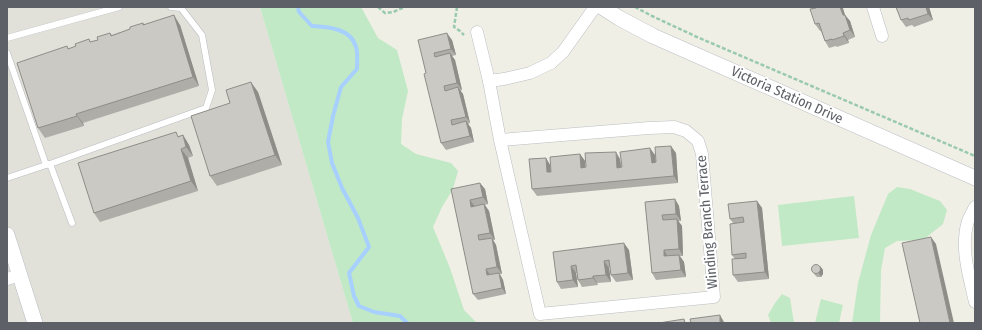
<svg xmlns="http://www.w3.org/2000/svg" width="982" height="330" viewBox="0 0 982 330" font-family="'Fira Sans Condensed',sans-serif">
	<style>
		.industrial { fill: #e1e1da }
		.green { fill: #c1e9c5 }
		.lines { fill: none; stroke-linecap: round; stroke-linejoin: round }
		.stream { stroke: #a7d0ff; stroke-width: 4 }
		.service-casing { stroke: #babdc2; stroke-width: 7 }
		.minor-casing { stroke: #babdc2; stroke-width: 13 }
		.tertiary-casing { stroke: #babdc2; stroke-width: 16 }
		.path { stroke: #9acaad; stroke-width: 2.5; stroke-dasharray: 4 2; stroke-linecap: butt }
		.service { stroke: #fff; stroke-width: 6 }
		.minor { stroke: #fff; stroke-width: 12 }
		.tertiary { stroke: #fff; stroke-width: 15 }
		.wall { fill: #afada8 }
		.shaded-wall { fill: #8e8d88 }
		.building { fill: #cbc9c3; stroke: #8e8d88 }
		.labels { text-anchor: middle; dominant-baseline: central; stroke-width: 4; stroke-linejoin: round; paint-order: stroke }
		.street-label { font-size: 14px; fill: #5d6067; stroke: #fff }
	</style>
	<rect width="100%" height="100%" fill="#f0efe6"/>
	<path class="industrial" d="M 7,7 L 260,7 L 353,323 L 7,323 Z"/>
	<g class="green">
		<path d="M 260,7 L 361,7 L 378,38 L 397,50 L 408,91 L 402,119 L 401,144 L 416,154 L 451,163 L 458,171 L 453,189 L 442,207 L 433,227 L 450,268 L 464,310 L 477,323 L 353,323 Z"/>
		<path d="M 897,187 L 910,189 L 940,201 L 947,210 L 943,224 L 923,240 L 897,241 L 885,248 L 881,270 L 880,323 L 852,323 L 858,283 L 871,235 L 888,194 Z"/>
		<path d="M 854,196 L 859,238 L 782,246 L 778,205 Z"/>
		<path d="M 782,294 L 790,298 L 794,323 L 771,323 L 768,315 L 775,303 Z"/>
		<path d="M 821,299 L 843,305 L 839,323 L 815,323 Z"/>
	</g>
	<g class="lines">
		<path class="stream" d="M 298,7 L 299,12 L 312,26 C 327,27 351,28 356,47 C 358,52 357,62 357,69 L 341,87 L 333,116 L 328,142 L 332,163 L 342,188 L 358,218 L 369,247 L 349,273 L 354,296 L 359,306 L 374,312 L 400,316 L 407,323"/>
		<g class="service-casing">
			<g id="service">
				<path d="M 7,38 L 119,7"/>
				<path d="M 7,53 L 46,165"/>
				<path d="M 7,178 L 49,164"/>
				<path d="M 72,223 L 50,164 L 206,108 L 212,90 L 202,35 L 181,8 L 171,7"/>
			</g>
		</g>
		<g class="minor-casing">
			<g id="minor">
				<path d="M 873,7 L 882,36"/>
				<path d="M 477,32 L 489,81 L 500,140 L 540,314 L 714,297 L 702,154 L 698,141 L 686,131 L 674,127 L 649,128 L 500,140"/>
				<path d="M 489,81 L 504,79 L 530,73 L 551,63 L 563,52 L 595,7"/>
				<path d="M 975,207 C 973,211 970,216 968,221 C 960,247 969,276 975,302"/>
				<path d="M 7,279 L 20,275"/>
			</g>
		</g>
		<g class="tertiary-casing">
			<g id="tertiary">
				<path d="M 602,7 L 619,18 L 653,36 L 975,178"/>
				<path d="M 7,235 L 35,323"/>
			</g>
		</g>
		<g class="path">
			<path d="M 378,7 L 385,13 L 393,12 L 405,7"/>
			<path d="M 457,7 L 454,27 L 460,31 L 464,35"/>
			<path d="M 635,7 L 652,16 L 697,37 L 975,156"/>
		</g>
		<use href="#service" class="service"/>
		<use href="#minor" class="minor"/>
		<use href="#tertiary" class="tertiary"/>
	</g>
	<g class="wall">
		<path d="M 815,7 L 842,7 L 845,15 L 850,21 L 855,37 L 848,40 L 849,43 L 837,47 L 836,46 L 829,48 L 825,41 L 821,31 L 820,31 L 815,24 Z"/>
		<path d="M 895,7 L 929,7 L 933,20 L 914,27 L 912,25 L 906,27 L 901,20 L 898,12 Z"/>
		<path d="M 143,23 L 144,24 L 180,25 L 199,86 L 83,123 L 84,126 L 45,138 L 38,128 L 67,46 L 69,49 L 76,46 L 89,39 L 91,42 L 98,40 L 110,33 L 112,35 L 130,29 Z"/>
		<path d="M 418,40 L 452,40 L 456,55 L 452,56 L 455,60 L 462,90 L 460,91 L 463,94 L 470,123 L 468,124 L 471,128 L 474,142 L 446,150 L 441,143 L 426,73 Z"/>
		<path d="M 258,92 L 282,165 L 217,186 L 210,176 L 230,103 Z"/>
		<path d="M 183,135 L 189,145 L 193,156 L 188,158 L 198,191 L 100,222 L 94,213 L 179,136 Z"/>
		<path d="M 676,153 L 678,183 L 537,196 L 532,189 L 546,158 L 550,165 L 551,172 L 580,154 L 585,161 L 585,167 L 620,159 L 621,167 L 655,155 L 656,162 Z"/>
		<path d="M 451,189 L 485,189 L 488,204 L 485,205 L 489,211 L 495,240 L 493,240 L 496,245 L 502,274 L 500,274 L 503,280 L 506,294 L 478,300 L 473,294 Z"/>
		<path d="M 675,199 L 679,206 L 681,221 L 678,221 L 682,226 L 683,256 L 680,256 L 684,262 L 686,277 L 656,280 L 652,273 L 645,202 Z"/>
		<path d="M 757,201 L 762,208 L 769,279 L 738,282 L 733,275 L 735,259 L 732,255 L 733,223 L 730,219 Z"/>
		<path d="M 629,250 L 633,280 L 616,282 L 611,275 L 610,267 L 609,268 L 611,282 L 597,283 L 598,285 L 582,287 L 578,280 L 577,273 L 576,273 L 578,287 L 561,289 L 557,282 L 553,252 Z"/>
		<path d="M 820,266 L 823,270 L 823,274 L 821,277 L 817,277 L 815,275 L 812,271 Z"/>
	</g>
	<g class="shaded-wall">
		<path d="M 840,7 L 842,7 L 843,8 L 845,15 L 850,21 L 855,37 L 850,30 L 843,15 Z"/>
		<path d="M 926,7 L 929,7 L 933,20 L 928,14 Z"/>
		<path d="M 174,15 L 180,25 L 199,86 L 193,77 Z"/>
		<path d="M 447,33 L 452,40 L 456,55 L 451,49 Z"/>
		<path d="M 843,33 L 848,40 L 849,43 L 844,36 Z"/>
		<path d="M 450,53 L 455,60 L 462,90 L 457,83 Z"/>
		<path d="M 251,82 L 258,92 L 282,165 L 275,155 Z"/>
		<path d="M 458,87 L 463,94 L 470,123 L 466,117 Z"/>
		<path d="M 76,114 L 83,123 L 84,126 L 77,116 Z"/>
		<path d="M 466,121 L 471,128 L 474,142 L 470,136 Z"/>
		<path d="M 183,135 L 189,145 L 193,156 L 186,147 Z"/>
		<path d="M 671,146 L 676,153 L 678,183 L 674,176 Z"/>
		<path d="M 650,148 L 655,155 L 656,170 L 652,163 Z"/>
		<path d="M 181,149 L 188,158 L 198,191 L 191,181 Z"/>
		<path d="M 616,152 L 620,159 L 622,174 L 617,168 Z"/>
		<path d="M 580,154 L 585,161 L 586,175 L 581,168 Z"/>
		<path d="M 546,158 L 550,165 L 551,179 L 547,172 Z"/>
		<path d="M 480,183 L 485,189 L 488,204 L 483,197 Z"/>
		<path d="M 675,199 L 679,206 L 681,221 L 676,214 Z"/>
		<path d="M 470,200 L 475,207 L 471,207 Z"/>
		<path d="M 757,201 L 762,208 L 769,279 L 765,272 Z"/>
		<path d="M 484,204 L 489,211 L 495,240 L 490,233 Z"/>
		<path d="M 677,219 L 682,226 L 683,256 L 679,249 Z"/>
		<path d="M 931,237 L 936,244 L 954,323 L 950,323 Z"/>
		<path d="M 492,238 L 496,245 L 502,274 L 497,267 Z"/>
		<path d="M 624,243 L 629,250 L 633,280 L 628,273 Z"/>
		<path d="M 664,250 L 668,257 L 664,256 Z"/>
		<path d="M 679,255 L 684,262 L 686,277 L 681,270 Z"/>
		<path d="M 604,261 L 609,268 L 611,282 L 606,275 Z"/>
		<path d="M 571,266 L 576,273 L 578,287 L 573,280 Z"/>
		<path d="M 820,266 L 823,270 L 823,274 L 821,277 L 819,273 Z"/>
		<path d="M 486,269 L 491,276 L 487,275 Z"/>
		<path d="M 499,273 L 503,280 L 506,294 L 502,288 Z"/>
		<path d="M 593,276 L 597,283 L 598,285 L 593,278 Z"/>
		<path d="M 720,315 L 724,322 L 724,323 L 720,323 Z"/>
	</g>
	<g class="building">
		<path d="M 815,7 L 840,7 L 843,15 L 845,15 L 850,30 L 843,33 L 844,36 L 832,40 L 832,39 L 825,41 L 819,23 L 815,24 L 810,9 L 816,8 Z"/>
		<path d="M 896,7 L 926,7 L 928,14 L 909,20 L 908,18 L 901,20 Z"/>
		<path d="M 174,15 L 193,77 L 76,114 L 77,116 L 38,128 L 17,63 L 67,46 L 68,49 L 76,46 L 75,44 L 89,39 L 90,42 L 98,40 L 97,37 L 110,33 L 111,36 L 130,29 L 130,27 L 143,23 L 143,25 Z"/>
		<path d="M 447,33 L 451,49 L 434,53 L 435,57 L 450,53 L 457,83 L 444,86 L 445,91 L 458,87 L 466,117 L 451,120 L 452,125 L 466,121 L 470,136 L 441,143 L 424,74 L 426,73 L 418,40 Z"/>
		<path d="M 251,82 L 275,155 L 210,176 L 191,116 L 230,103 L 226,90 Z"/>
		<path d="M 176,132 L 178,137 L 183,135 L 186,147 L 181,149 L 191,181 L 94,213 L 78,163 Z"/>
		<path d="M 671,146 L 674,176 L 532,189 L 529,159 L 546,158 L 547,172 L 551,172 L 550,157 L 580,154 L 581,168 L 586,167 L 585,153 L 616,152 L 617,168 L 622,167 L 620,152 L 650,148 L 652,163 L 656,162 L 655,147 Z"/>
		<path d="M 480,183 L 483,197 L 470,200 L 471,207 L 484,204 L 490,233 L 478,235 L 479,240 L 492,238 L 497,267 L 486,269 L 487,275 L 499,273 L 502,288 L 473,294 L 451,189 Z"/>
		<path d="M 675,199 L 676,214 L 662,215 L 663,220 L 677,219 L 679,249 L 664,250 L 664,256 L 679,255 L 681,270 L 652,273 L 645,202 Z"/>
		<path d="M 757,201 L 765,272 L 733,275 L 732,259 L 746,258 L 746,253 L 732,255 L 730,224 L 744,222 L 743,217 L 730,219 L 728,204 Z"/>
		<path d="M 931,237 L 950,323 L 920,323 L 902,243 Z"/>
		<path d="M 624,243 L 628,273 L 611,275 L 609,260 L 604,261 L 606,275 L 593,276 L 593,278 L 578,280 L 576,265 L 571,266 L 573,280 L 557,282 L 553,252 Z"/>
		<circle cx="816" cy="269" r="4.5"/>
		<path d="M 720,315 L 720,323 L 691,323 L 690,319 Z"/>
		<path d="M 684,319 L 685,323 L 659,323 Z"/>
	</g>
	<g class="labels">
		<g class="street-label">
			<text transform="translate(787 95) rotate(24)">Victoria Station Drive</text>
			<text transform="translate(707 222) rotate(-95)">Winding Branch Terrace</text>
		</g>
	</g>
	<rect width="982" height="330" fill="none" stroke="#5d6067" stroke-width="16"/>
</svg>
